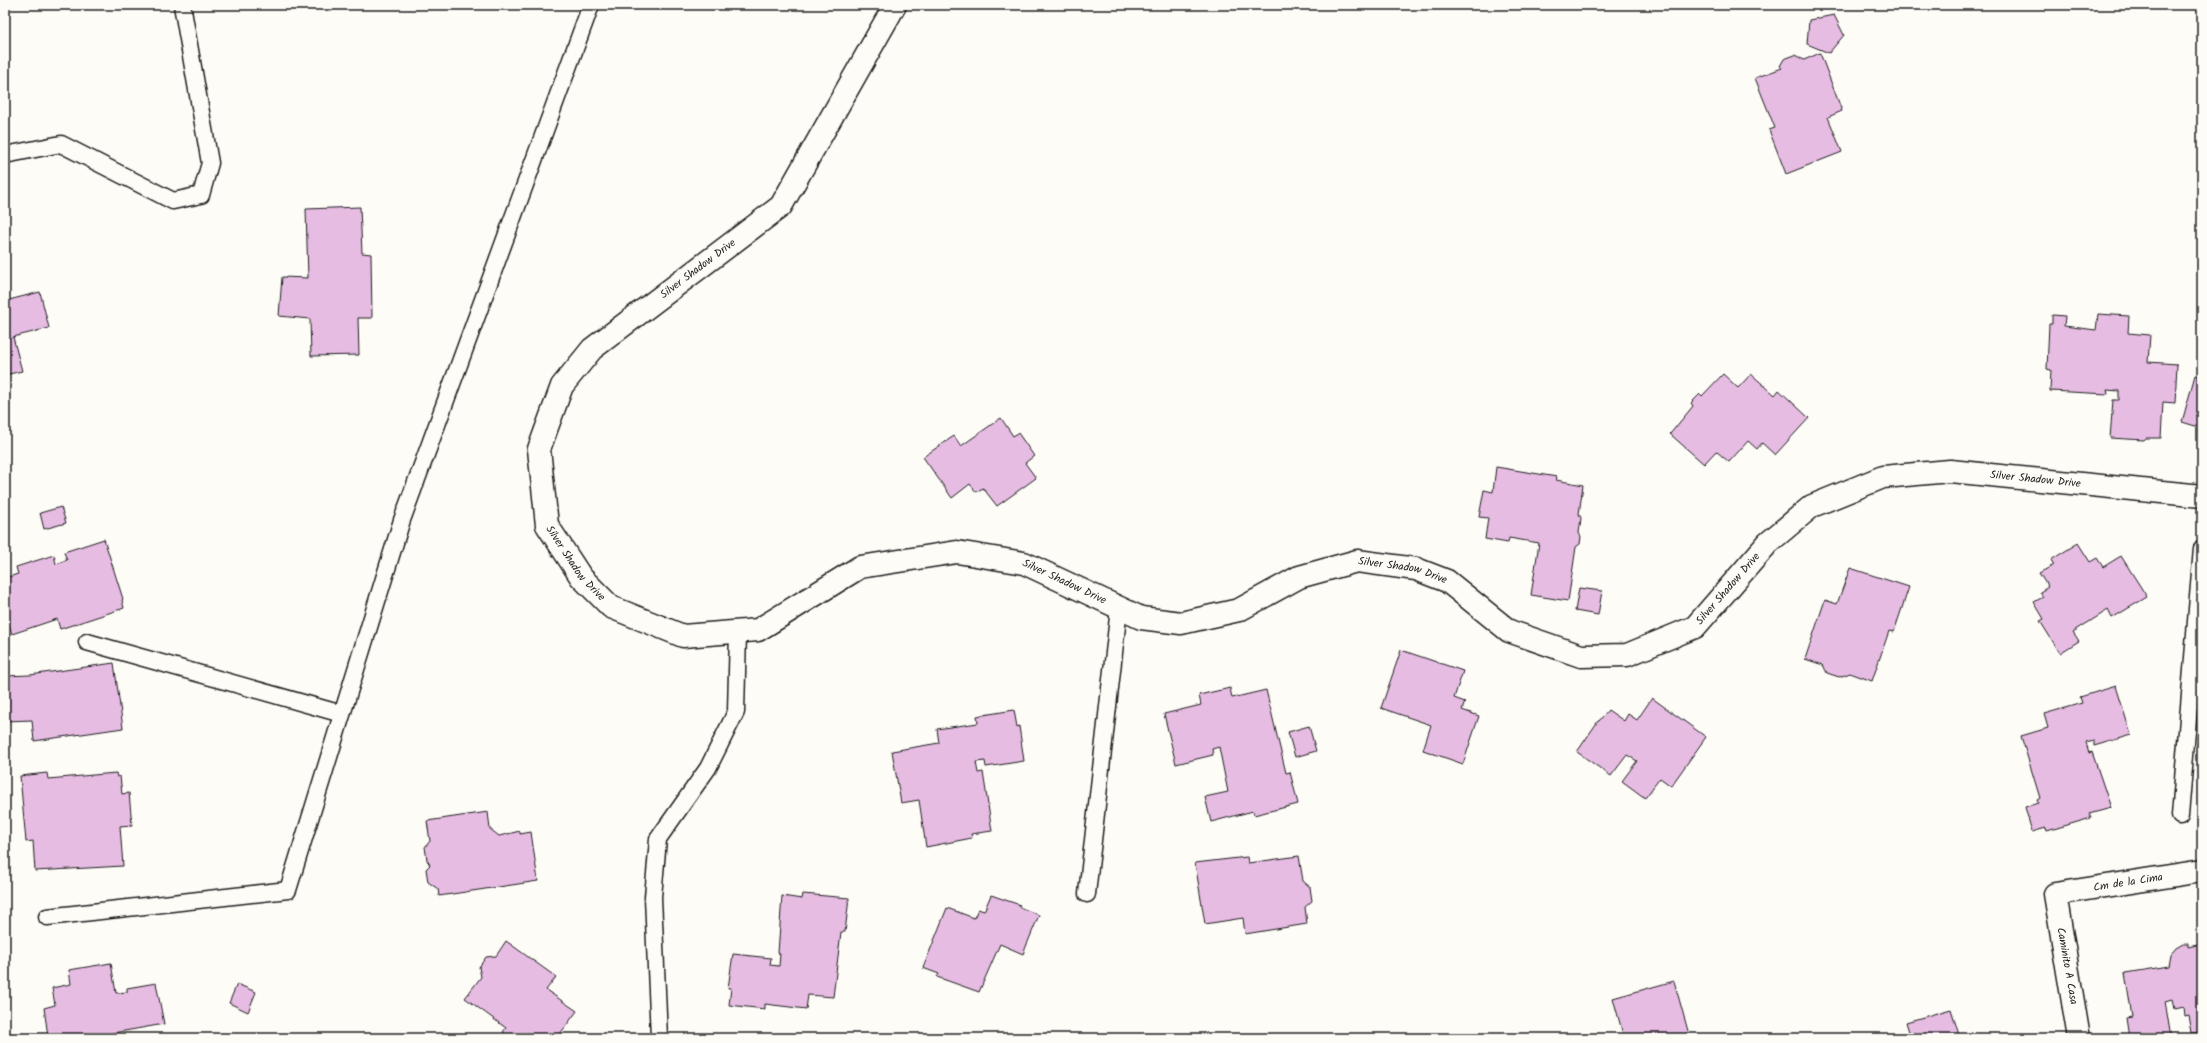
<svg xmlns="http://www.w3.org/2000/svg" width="2207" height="1043" viewBox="0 0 2207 1043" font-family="Kalam,sans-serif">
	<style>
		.building { fill: #e6bce3; stroke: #1c1c1c }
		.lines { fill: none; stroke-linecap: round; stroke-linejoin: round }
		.service-casing { stroke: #1c1c1c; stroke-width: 19 }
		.minor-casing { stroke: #1c1c1c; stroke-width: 25 }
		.service { stroke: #fdfcf7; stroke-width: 16 }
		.minor { stroke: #fdfcf7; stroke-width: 22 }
		.labels { text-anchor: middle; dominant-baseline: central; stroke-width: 4; stroke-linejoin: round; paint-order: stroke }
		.street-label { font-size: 11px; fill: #1c1c1c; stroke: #fdfcf7 }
	</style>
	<rect width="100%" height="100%" fill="#fdfcf7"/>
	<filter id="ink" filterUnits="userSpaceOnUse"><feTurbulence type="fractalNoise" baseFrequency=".025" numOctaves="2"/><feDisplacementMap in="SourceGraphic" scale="8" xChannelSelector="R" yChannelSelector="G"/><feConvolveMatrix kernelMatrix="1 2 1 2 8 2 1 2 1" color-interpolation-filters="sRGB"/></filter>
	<g filter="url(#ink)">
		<g class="building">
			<path d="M 1834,15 L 1844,35 L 1829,53 L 1807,44 L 1809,20 Z"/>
			<path d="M 1820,53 L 1842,111 L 1828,117 L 1842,152 L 1786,174 L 1769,130 L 1775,128 L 1755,78 L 1782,68 L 1780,66 L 1784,59 L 1795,55 L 1804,60 Z"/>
			<path d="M 360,207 L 362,253 L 371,254 L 372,318 L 358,318 L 359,355 L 311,356 L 310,319 L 279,316 L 282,277 L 308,278 L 306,209 Z"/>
			<path d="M 40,292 L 49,328 L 13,337 L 22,371 L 5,375 L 5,301 Z"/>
			<path d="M 2098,314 L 2129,316 L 2128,333 L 2150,335 L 2148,362 L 2177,364 L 2175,403 L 2163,402 L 2161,438 L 2146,438 L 2144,440 L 2110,438 L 2113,400 L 2119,400 L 2119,391 L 2107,390 L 2108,394 L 2050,391 L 2051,370 L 2047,369 L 2049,324 L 2052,324 L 2052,315 L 2065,316 L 2064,326 L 2096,330 Z"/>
			<path d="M 1723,374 L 1738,388 L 1751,374 L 1775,395 L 1779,390 L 1809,418 L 1775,455 L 1762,443 L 1757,449 L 1748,441 L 1729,462 L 1716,451 L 1704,464 L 1670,434 L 1693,406 L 1691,403 L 1700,394 L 1702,396 Z"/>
			<path d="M 2195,375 L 2202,377 L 2202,428 L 2182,422 Z"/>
			<path d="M 1001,418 L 1013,436 L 1018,433 L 1034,456 L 1025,463 L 1036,478 L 997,506 L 983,488 L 976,492 L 970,484 L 952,498 L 923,457 L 954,436 L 961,446 Z"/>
			<path d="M 1496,467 L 1557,477 L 1556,480 L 1583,485 L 1579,514 L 1581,518 L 1579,533 L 1581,537 L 1580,544 L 1576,547 L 1568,601 L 1531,595 L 1539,543 L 1509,538 L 1508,543 L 1485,539 L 1488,518 L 1479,517 L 1484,490 L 1493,492 Z"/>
			<path d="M 61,507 L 66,523 L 44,529 L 40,513 Z"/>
			<path d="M 104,539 L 123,599 L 122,600 L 124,608 L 60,629 L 57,619 L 12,634 L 5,612 L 5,578 L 18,574 L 16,567 L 54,555 L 56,564 L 67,560 L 64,552 Z"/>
			<path d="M 2078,543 L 2090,562 L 2097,558 L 2103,567 L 2121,556 L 2147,597 L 2112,618 L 2108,610 L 2073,632 L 2079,641 L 2060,653 L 2040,621 L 2044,619 L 2034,602 L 2043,597 L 2040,592 L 2048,587 L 2039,573 L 2054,565 L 2051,560 Z"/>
			<path d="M 1850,568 L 1909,587 L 1894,632 L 1889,631 L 1872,681 L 1850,673 L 1839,677 L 1827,673 L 1823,665 L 1805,659 L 1825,600 L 1837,604 Z"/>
			<path d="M 1579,588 L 1602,591 L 1598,615 L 1575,611 Z"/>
			<path d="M 1401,650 L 1463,671 L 1454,698 L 1465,702 L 1462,710 L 1479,716 L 1463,764 L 1423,750 L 1431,725 L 1381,708 Z"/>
			<path d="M 114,663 L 123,728 L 34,741 L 32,720 L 5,721 L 5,676 L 30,675 Z"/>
			<path d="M 2116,686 L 2131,735 L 2094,746 L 2094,740 L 2086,742 L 2089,753 L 2092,752 L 2111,808 L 2089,814 L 2091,818 L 2047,831 L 2046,828 L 2032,832 L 2025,807 L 2038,803 L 2037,800 L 2040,798 L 2021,736 L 2048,728 L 2044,714 L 2082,703 L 2080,697 Z"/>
			<path d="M 1230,688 L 1232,698 L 1266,690 L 1286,773 L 1290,772 L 1298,804 L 1254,815 L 1253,811 L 1211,822 L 1205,797 L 1228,792 L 1219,747 L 1212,749 L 1213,755 L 1176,764 L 1164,714 L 1201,705 L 1199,695 Z"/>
			<path d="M 1652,698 L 1706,737 L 1671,786 L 1660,778 L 1645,798 L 1622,781 L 1637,761 L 1627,755 L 1611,776 L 1577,752 L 1598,721 L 1599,721 L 1608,710 L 1624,721 L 1628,714 L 1637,720 Z"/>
			<path d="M 1014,710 L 1017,727 L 1019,726 L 1024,761 L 986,767 L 985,761 L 976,762 L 978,773 L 983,772 L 992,831 L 971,834 L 972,838 L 926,847 L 919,800 L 901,803 L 892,751 L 939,743 L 937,729 L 978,723 L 977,716 Z"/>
			<path d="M 1309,726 L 1316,751 L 1295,757 L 1288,732 Z"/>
			<path d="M 47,773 L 48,779 L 116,773 L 117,777 L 120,776 L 122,794 L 129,793 L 132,825 L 120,826 L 123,866 L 35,871 L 33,841 L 26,842 L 20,776 Z"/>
			<path d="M 488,812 L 490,829 L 499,836 L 520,831 L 520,834 L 531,832 L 538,881 L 439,896 L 438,889 L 428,882 L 426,869 L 430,865 L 427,860 L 425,847 L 430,841 L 427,821 Z"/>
			<path d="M 1299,856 L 1303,881 L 1310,887 L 1312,901 L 1305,907 L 1307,924 L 1245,934 L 1243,918 L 1205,924 L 1195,863 L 1247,857 L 1248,863 Z"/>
			<path d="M 803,894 L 849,898 L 845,932 L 841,932 L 833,997 L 808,995 L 806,1009 L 765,1004 L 765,1009 L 729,1005 L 731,988 L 728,988 L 733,954 L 771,958 L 770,965 L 779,966 L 780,954 L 778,953 L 782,896 L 802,899 Z"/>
			<path d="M 991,895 L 1020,905 L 1019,907 L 1039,915 L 1023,954 L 1000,944 L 979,992 L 937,977 L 939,974 L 923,968 L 947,908 L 974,918 L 978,909 L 984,911 Z"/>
			<path d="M 506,941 L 556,977 L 546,990 L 577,1011 L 557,1038 L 510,1038 L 503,1032 L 506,1028 L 465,998 L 481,977 L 479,967 L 486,957 L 496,956 Z"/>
			<path d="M 2184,944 L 2188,944 L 2188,947 L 2202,944 L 2202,1032 L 2191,1033 L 2188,1014 L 2184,1015 L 2183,1006 L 2174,1008 L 2172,999 L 2165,1001 L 2171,1038 L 2129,1038 L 2126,1018 L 2132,1017 L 2125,973 L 2169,966 L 2171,955 L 2177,948 Z"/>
			<path d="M 111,963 L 116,993 L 127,992 L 127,988 L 156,983 L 164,1024 L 85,1038 L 61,1038 L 60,1034 L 48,1036 L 44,1008 L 55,1005 L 52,988 L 71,984 L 69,970 Z"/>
			<path d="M 1674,981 L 1690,1038 L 1624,1038 L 1613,998 Z"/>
			<path d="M 237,984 L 256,992 L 248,1012 L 229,1003 Z"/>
			<path d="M 1951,1009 L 1960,1038 L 1911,1038 L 1906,1022 Z"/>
		</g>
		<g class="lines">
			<g class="service-casing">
				<g id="service">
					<path d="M 5,155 L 61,144 L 173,201 L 201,195 L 210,163 L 182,5"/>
					<path d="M 87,642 L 342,714"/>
					<path d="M 2180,816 L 2202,548"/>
					<path d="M 1087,894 L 1119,608"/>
					<path d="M 47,917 L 288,890 L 402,520 L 591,5"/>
					<path d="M 659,1038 L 653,897 L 658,839 L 708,768 L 736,712 L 738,632"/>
				</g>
			</g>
			<g class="minor-casing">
				<g id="minor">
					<path id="s1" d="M 895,5 L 781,206 L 592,349 L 562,386 L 539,449 L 547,525 L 581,577 L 611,607 L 683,636 L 758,630 L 860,567 L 957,552 L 1024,563 L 1141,618 L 1181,623 L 1239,610 L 1299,577 L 1357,561 L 1416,569 L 1447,581 L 1509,631 L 1581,656 L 1627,655 L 1695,627 L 1768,543 L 1812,506 L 1883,477 L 1950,471 L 2202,496"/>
					<path id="s2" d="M 2079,1038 L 2055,894 L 2202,871"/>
				</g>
			</g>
			<use href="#service" class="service"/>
			<use href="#minor" class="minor"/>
		</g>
	</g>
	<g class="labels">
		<g class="street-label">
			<text transform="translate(698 269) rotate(-37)">Silver Shadow Drive</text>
			<text stroke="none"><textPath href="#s1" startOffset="2327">Silver Shadow Drive</textPath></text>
			<text stroke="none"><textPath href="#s1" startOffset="707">Silver Shadow Drive</textPath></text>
			<text stroke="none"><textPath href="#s1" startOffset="1607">Silver Shadow Drive</textPath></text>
			<text stroke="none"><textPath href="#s1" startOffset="1247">Silver Shadow Drive</textPath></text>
			<text stroke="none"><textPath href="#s1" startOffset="1979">Silver Shadow Drive</textPath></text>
			<text stroke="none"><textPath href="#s2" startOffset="220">Cm de la Cima</textPath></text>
			<text transform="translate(2067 966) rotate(80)">Caminito A Casa</text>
		</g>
	</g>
	<rect width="2207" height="1043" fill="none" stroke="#fdfcf7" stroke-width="20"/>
	<rect x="10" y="10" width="2187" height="1023" fill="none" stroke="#1c1c1c" stroke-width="1.5" filter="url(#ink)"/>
</svg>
